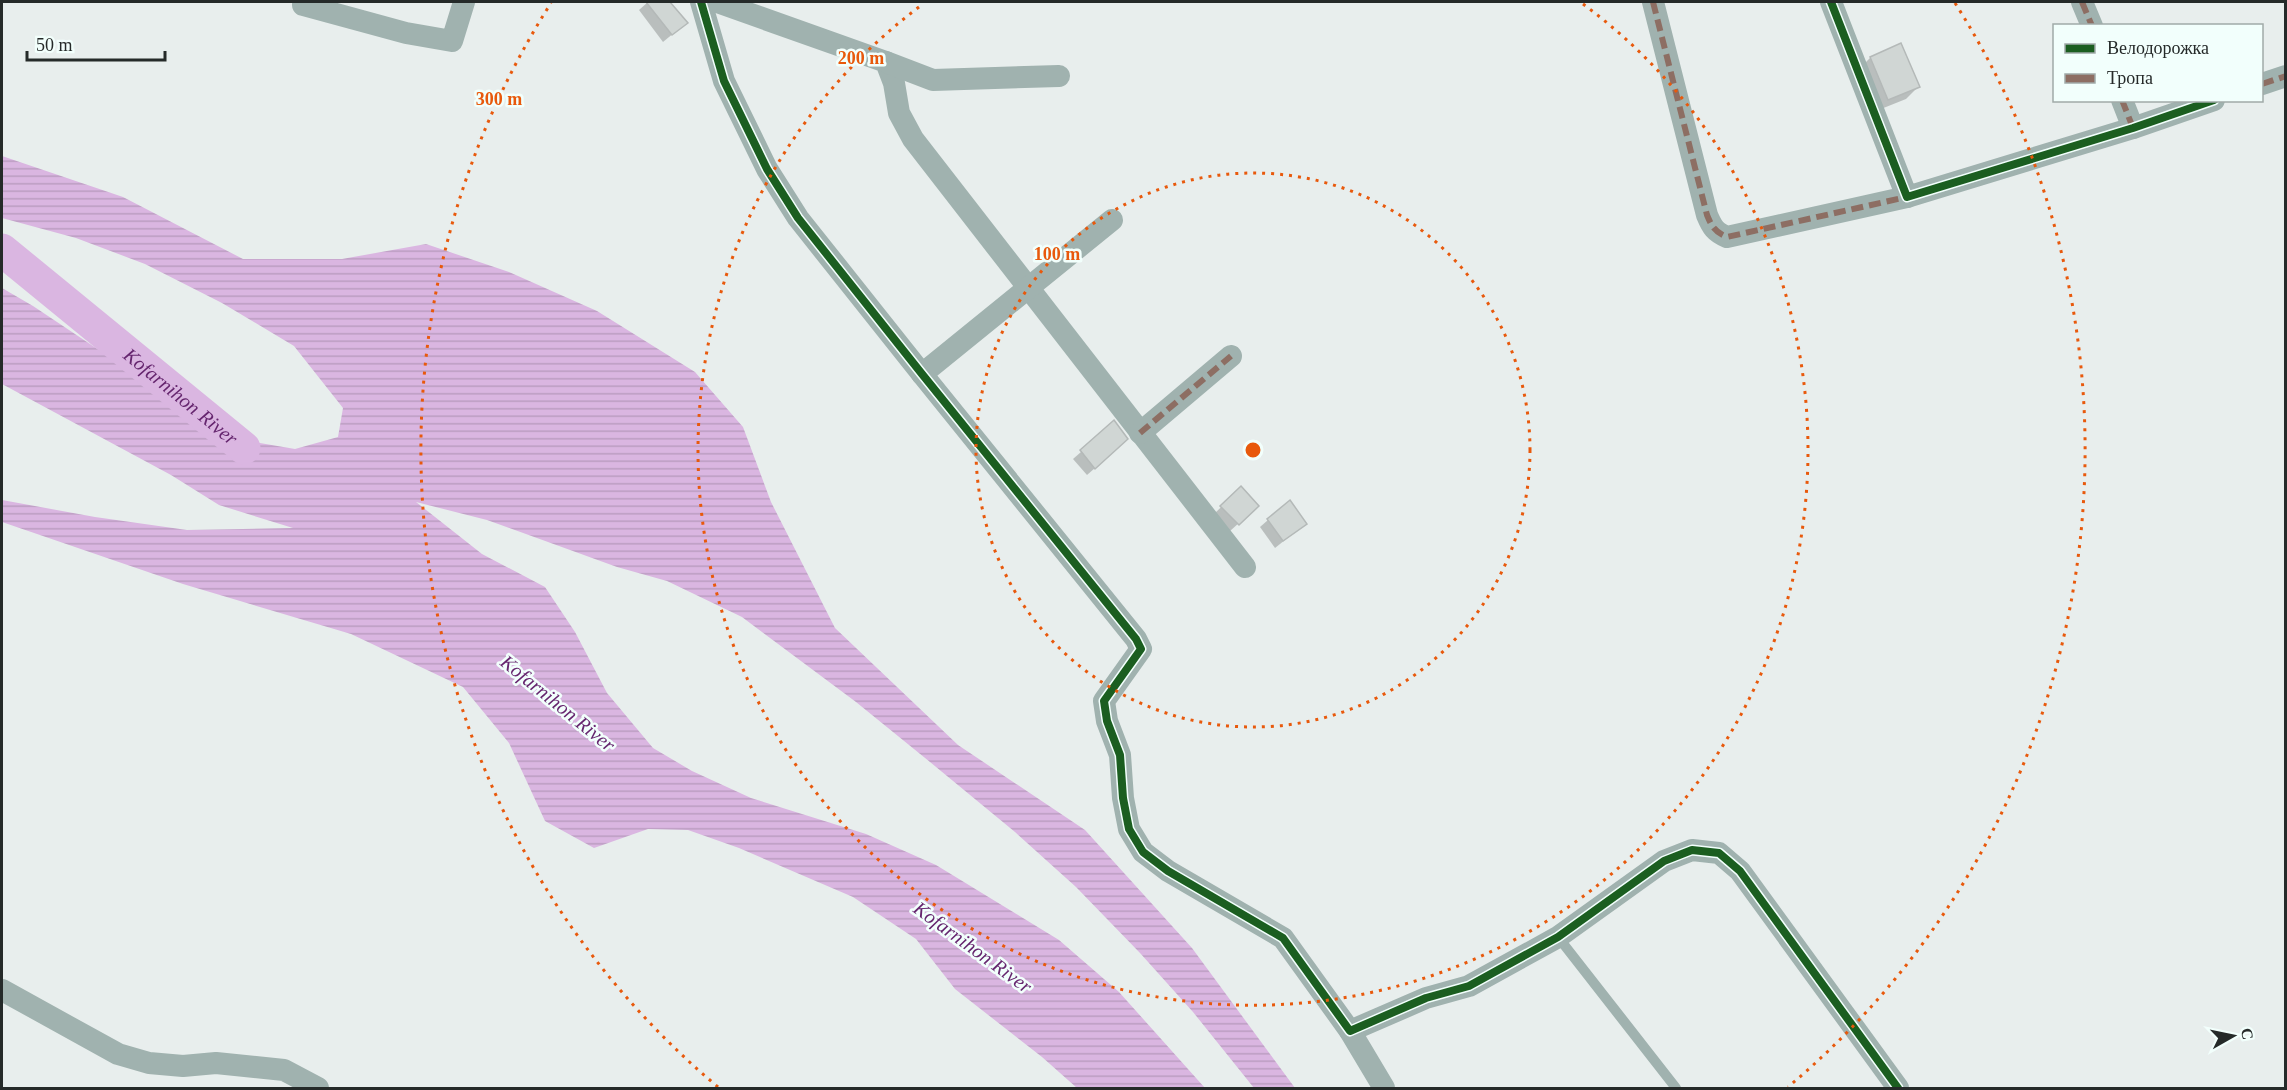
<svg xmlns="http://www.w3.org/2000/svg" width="2287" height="1090" viewBox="0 0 2287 1090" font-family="Georgia,serif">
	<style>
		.water { fill: url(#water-rules) }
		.shadow { fill: #0003 }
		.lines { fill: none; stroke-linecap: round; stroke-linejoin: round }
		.river { stroke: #dab6e1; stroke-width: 33 }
		.building { fill: #d0d6d4; stroke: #b4b9b8; stroke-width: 1.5 }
		.service { stroke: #a0b2af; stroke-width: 10 }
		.minor { stroke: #a0b2af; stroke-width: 22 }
		.quiet { stroke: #8d6e63; stroke-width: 6; stroke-dasharray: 12 6; stroke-linecap: butt }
		.cycleway-casing { stroke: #f2fffc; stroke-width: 11 }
		.cycleway { stroke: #1b5e20; stroke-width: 8 }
		.ring { fill: none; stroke: #e8590c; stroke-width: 3; stroke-dasharray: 3 6 }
		.labels { text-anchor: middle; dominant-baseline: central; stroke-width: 5; stroke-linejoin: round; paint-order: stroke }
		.water-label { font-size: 20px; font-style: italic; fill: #66266f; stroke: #f2fffc }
		.centre { fill: #e8590c; stroke: #f2fffc; stroke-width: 3 }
		.ring-label { font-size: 18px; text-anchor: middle; font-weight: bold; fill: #e8590c; stroke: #f2fffc; stroke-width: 5; stroke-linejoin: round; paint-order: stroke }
	</style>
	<defs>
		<pattern id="water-rules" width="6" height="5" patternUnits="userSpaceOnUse" patternTransform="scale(1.5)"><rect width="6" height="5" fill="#dab6e1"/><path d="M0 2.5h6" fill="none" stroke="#bb9dc1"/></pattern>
	</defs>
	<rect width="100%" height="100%" fill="#e8eeed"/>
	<path class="water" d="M 2,156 L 123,197 L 243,259 L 342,259 L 426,244 L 509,272 L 597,311 L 695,372 L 743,427 L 771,502 L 835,628 L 958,745 L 1085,830 L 1192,948 L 1295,1088 L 1254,1088 L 1193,1012 L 1140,953 L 1076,887 L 1015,832 L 930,762 L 856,702 L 742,617 L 667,581 L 617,567 L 487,520 L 416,502 L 482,554 L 545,587 L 575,632 L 607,693 L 653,748 L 692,771 L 751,798 L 866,834 L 936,865 L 1059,940 L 1119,992 L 1205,1088 L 1077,1088 L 1042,1057 L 955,989 L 916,939 L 853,897 L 739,848 L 688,830 L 648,829 L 594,848 L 545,821 L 509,743 L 463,687 L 351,634 L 183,584 L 2,522 L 2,500 L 95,517 L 187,530 L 293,528 L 219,505 L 171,475 L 2,384 L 2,288 L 33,306 L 171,398 L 248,441 L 295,449 L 338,437 L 343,408 L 294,346 L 222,303 L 145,264 L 76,238 L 2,218 Z"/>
	<g class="shadow">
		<path d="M 648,2 L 668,2 L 686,23 L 663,42 L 639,10 Z"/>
		<path d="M 1870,58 L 1918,87 L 1906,99 L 1876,111 L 1858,70 Z"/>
		<path d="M 1114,423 L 1119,447 L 1087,475 L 1073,459 Z"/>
		<path d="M 1241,488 L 1249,514 L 1230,531 L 1214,514 Z"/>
		<path d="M 1268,520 L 1305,524 L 1275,548 L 1260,527 Z"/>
	</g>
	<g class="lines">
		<path class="river" id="s1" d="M 2,250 L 244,448"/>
	</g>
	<g class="building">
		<path d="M 646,2 L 670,2 L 688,23 L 672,35 Z"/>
		<path d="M 1901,43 L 1920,87 L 1888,100 L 1870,57 Z"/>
		<path d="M 1114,420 L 1128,439 L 1095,469 L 1080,450 Z"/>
		<path d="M 1241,486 L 1259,506 L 1239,525 L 1220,506 Z"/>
		<path d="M 1290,500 L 1307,524 L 1283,541 L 1267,519 Z"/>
	</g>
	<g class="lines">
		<path class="service" d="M 1558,937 L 1676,1088"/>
		<g class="minor">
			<path d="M 701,2 L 724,81 L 767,169 L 798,218 L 922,374 L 1136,639 L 1141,649 L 1104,701 L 1107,721 L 1120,755 L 1123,798 L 1129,829 L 1143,852 L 1168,871 L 1283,938 L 1350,1031 L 1426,998 L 1469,986 L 1558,937 L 1664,861 L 1692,850 L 1719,853 L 1740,871 L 1898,1088"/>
			<path d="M 717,2 L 886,62 L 894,83 L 899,113 L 913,139 L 1245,567"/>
			<path d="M 1653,2 L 1707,215 C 1712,227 1715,232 1727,237 L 1907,197"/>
			<path d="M 1831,2 L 1907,197 L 2133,128 L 2214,100"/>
			<path d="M 2082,2 L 2092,26"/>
			<path d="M 303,5 L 406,33 L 452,41 L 464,2"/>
			<path d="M 886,62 L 933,80 L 1059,76"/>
			<path d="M 2262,84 L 2286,76"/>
			<path d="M 2122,100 L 2133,128"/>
			<path d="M 922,374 L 1112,220"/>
			<path d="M 1140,433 L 1231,356"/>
			<path d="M 2,990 L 118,1054 L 149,1063 L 183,1066 L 216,1063 L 284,1070 L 318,1088"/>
			<path d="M 1350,1031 L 1384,1088"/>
		</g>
		<g class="quiet">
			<path d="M 1653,2 L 1707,215 C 1712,227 1715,232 1727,237 L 1907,197"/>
			<path d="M 2082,2 L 2092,26"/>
			<path d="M 2262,84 L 2286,76"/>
			<path d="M 2122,100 L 2133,128"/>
			<path d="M 1140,433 L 1231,356"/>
		</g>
		<g class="cycleway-casing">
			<g id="cycleway">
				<path d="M 701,2 L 724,81 L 767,169 L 798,218 L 922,374 L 1136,639 L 1141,649 L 1104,701 L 1107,721 L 1120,755 L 1123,798 L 1129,829 L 1143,852 L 1168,871 L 1283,938 L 1350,1031 L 1426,998 L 1469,986 L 1558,937 L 1664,861 L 1692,850 L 1719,853 L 1740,871 L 1898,1088"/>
				<path d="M 1831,2 L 1907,197 L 2133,128 L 2214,100"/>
			</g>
		</g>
		<use href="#cycleway" class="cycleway"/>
	</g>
	<g class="ring">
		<circle cx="1253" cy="450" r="277"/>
		<path d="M1583 4A555 555 0 1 1 923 4"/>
		<path d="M718 1087A832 832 0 0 1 551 3M1955 3A832 832 0 0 1 1788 1087"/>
	</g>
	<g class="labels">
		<g class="water-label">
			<text stroke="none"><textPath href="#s1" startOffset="231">Kofarnihon River</textPath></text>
			<text transform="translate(558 703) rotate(39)">Kofarnihon River</text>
			<text transform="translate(973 947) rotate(36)">Kofarnihon River</text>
		</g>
	</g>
	<circle cx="1253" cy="450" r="9" class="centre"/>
	<g class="ring-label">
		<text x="861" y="64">200 m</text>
		<text x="499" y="105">300 m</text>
		<text x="1057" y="260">100 m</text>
	</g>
	<rect width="2287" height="1090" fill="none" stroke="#252a29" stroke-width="6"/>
	<rect x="2053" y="24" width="210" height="78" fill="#f2fffc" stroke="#a0aaa8" stroke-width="1.5"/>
	<rect x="2065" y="44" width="30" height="9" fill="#1b5e20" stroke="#a0aaa8" stroke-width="1.5"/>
	<text x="2107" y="54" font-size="18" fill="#252a29">Велодорожка</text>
	<rect x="2065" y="74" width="30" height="9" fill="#8d6e63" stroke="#a0aaa8" stroke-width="1.5"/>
	<text x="2107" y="84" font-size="18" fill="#252a29">Тропа</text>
	<g transform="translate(2233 1036) rotate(81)" stroke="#f2fffc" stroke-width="4.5" paint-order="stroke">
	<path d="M0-4.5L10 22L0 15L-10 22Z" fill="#252a29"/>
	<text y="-9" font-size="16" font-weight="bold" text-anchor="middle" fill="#252a29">С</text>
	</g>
	<path d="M27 51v9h138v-9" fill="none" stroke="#252a29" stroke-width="3"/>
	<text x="36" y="51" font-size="18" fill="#252a29" stroke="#f2fffc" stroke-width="4.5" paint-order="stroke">50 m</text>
</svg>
